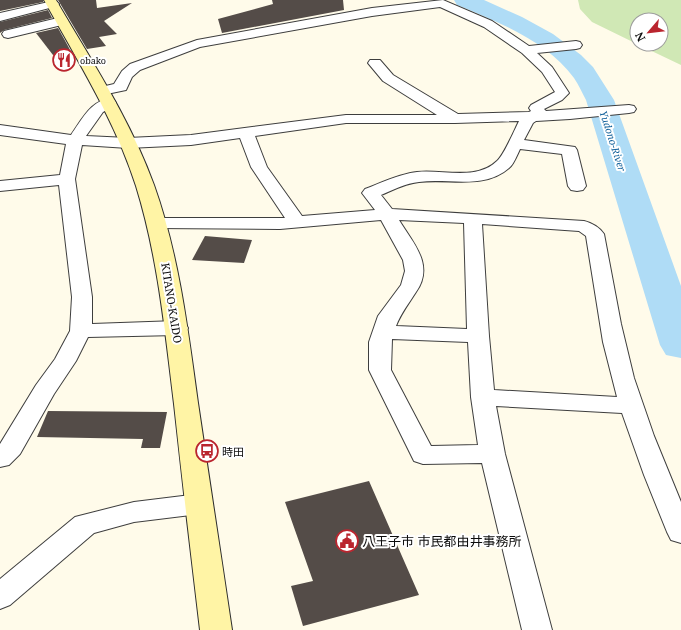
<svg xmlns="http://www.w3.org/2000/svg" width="681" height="630" viewBox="0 0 681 630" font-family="'Noto Serif','Noto Sans JP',serif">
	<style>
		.green { fill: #d0e8b5 }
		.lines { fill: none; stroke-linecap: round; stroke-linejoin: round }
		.river { fill: #afdcf6; fill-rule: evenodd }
		.building { fill: #544c48 }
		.minor-casing { stroke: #3e3e3e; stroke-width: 2 }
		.secondary-casing { stroke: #2d2d2d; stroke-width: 2 }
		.minor { fill: #fff; fill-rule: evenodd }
		.secondary { fill: #fff4a5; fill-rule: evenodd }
		.labels { text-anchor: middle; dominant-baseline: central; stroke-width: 4; stroke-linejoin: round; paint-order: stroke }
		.far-poi-label { font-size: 9px; fill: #0b0b0b; stroke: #fff; text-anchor: start }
		.far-water-label { font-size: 10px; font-style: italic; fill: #16639c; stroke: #fff }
		.street-label { font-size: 11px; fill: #0b0b0b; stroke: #fff }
		.poi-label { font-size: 11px; fill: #0b0b0b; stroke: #fff; text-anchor: start }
		.near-poi-label { font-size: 13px; fill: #0b0b0b; stroke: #fff; text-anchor: start }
	</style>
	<rect width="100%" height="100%" fill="#fffbea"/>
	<path class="green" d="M 578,0 L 681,0 L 681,65 L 637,44 L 661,44 L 661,20 L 637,20 L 637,44 L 592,22 L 580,9 Z"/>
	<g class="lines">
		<path class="river" d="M 454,0 L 484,0 L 522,17 L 553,34 L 581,55 L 593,67 L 614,100 L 681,286 L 681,358 L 666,355 L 660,345 L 586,100 C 582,93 579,85 574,78 C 547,41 498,22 457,5 Z"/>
	</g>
	<g class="building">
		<path d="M 0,0 L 43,0 L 43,2 L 0,11 Z"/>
		<path d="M 58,0 L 96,0 L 97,8 L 132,3 L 104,21 L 117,34 L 99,37 L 106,46 L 87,49 Z"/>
		<path d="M 272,0 L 343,0 L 344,10 L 222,33 L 218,19 L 273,4 Z"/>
		<path d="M 48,10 L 52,18 L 4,30 L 0,33 L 0,22 Z"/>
		<path d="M 58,28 L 68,46 L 71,52 L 53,55 L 36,33 Z"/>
		<path d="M 205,236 L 252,240 L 244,263 L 192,260 Z"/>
		<path d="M 48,411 L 167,412 L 160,448 L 141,448 L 143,439 L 37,437 Z"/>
		<path d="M 369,481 L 419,595 L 303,626 L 291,586 L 313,581 L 285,502 Z"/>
	</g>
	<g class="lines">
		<g class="minor-casing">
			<g id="minor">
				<path d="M 443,0 L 492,21 L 529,46 L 576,41 L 580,42 L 582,45 L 580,48 L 576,49 L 537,53 L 552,67 L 569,93 L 562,100 L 544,109 L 546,111 L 629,105 L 634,106 L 636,109 L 634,112 L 629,113 L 570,119 L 536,121 L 533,123 L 524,140 L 575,147 L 577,150 L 586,186 L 583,190 L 577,191 L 571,190 L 568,186 L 562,154 L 520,149 C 517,155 514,164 509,168 C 484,190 449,178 419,182 C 406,183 393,190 381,195 L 392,209 L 584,221 C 592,223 599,227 604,234 L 621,324 L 634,378 L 654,436 L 681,502 L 681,543 L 671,540 L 667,532 L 644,475 L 622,413 L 496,406 L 505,454 L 552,630 L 522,630 L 482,463 L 423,464 L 414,461 L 369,370 L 369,342 L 378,316 L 401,285 L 405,271 L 403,260 L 381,220 L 280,229 L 156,228 L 150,227 L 147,223 L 150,219 L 156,218 L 285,218 L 251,167 L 240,138 L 191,145 L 128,148 L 82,145 L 75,179 L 92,297 L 92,324 L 177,321 L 185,323 L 188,328 L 185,333 L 177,335 L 88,337 L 76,361 L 54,394 L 20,454 L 9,465 L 0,467 L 0,444 L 36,385 L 55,359 L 70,331 L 72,297 L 59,185 L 0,191 L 0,181 L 60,175 L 66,144 L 0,135 L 0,125 L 71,135 C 81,121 94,95 114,100 L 116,103 L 114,106 L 103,112 L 86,136 L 128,138 L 191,135 L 346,115 L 437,115 L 383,81 L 368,63 L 370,60 L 380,60 L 393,75 L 458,114 L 529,112 L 531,111 L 529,108 L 531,105 L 555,92 L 542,72 L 522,53 L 484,27 L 440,7 L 372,16 L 200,47 L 140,70 L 132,77 L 126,90 L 102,95 L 97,94 L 95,91 L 97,88 L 114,84 L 122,71 L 130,64 L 197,40 L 372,8 ZM 519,121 C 514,131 504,155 497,161 C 477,181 442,169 417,172 C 399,174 381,183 365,189 L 362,193 L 375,210 L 302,216 L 267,167 L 255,136 L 346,123 L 455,123 ZM 399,220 L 464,223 L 467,329 L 396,326 C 401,313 409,303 416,292 C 435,265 413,243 399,220 ZM 482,224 L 579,231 L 586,236 L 603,342 L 617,397 L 494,390 L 489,336 ZM 392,339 L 468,342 L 471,397 L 478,445 L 431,446 L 391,370 Z"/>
				<path d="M 53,1 L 57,2 L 59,4 L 57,6 L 0,21 L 0,13 Z"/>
				<path d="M 62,17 L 66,18 L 68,21 L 66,24 L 8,38 L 4,37 L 2,34 L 4,31 Z"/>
				<path d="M 199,494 L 208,497 L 212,504 L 208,511 L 199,514 L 134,522 L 94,533 L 10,605 L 0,609 L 0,579 L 75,517 L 134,502 Z"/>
			</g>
		</g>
		<g class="secondary-casing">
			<path id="secondary" d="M 44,0 L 56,0 C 91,60 130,119 154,185 C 179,255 188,330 198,403 C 209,479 221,554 232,630 L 200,630 C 191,555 182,479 174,404 C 165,331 158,257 136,186 C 115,120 77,60 44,0 Z"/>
		</g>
		<use href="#minor" class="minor"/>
		<use href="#secondary" class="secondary"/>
	</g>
	<defs>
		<g id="restaurant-ring" transform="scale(1.15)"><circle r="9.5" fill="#fff" stroke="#ba252e" stroke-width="1.5"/><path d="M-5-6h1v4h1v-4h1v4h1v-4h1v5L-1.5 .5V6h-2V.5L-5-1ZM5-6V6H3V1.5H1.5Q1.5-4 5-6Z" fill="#ba252e"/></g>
		<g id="bus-ring" transform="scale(1.15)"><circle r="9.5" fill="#fff" stroke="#ba252e" stroke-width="1.5"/><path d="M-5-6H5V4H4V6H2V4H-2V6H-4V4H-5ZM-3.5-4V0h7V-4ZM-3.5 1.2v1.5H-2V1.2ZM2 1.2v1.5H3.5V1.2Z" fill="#ba252e"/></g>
		<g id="civic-ring" transform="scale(1.15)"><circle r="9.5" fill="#fff" stroke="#ba252e" stroke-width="1.5"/><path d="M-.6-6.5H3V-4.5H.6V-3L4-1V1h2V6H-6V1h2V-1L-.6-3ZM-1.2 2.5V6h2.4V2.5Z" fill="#ba252e"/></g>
	</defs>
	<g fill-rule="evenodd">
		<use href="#restaurant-ring" x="64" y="60"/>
		<use href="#bus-ring" x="207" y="451"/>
		<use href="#civic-ring" x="347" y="541"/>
	</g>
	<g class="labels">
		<g class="far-poi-label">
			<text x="80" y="60">obako</text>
		</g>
		<g class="far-water-label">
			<text transform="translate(613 141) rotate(72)">Yudono-River</text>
		</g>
		<g class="street-label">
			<text transform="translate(172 303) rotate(81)">KITANO-KAIDO</text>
		</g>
		<g class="poi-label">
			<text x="222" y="451">時田</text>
		</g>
		<g class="near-poi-label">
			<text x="362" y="541">八王子市 市民都由井事務所</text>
		</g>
	</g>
	<g transform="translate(649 32) rotate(242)"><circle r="19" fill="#ffffff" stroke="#9d9d9d"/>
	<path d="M0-3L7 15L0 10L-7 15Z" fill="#ba252e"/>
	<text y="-6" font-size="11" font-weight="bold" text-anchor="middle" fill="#0b0b0b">N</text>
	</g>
</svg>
